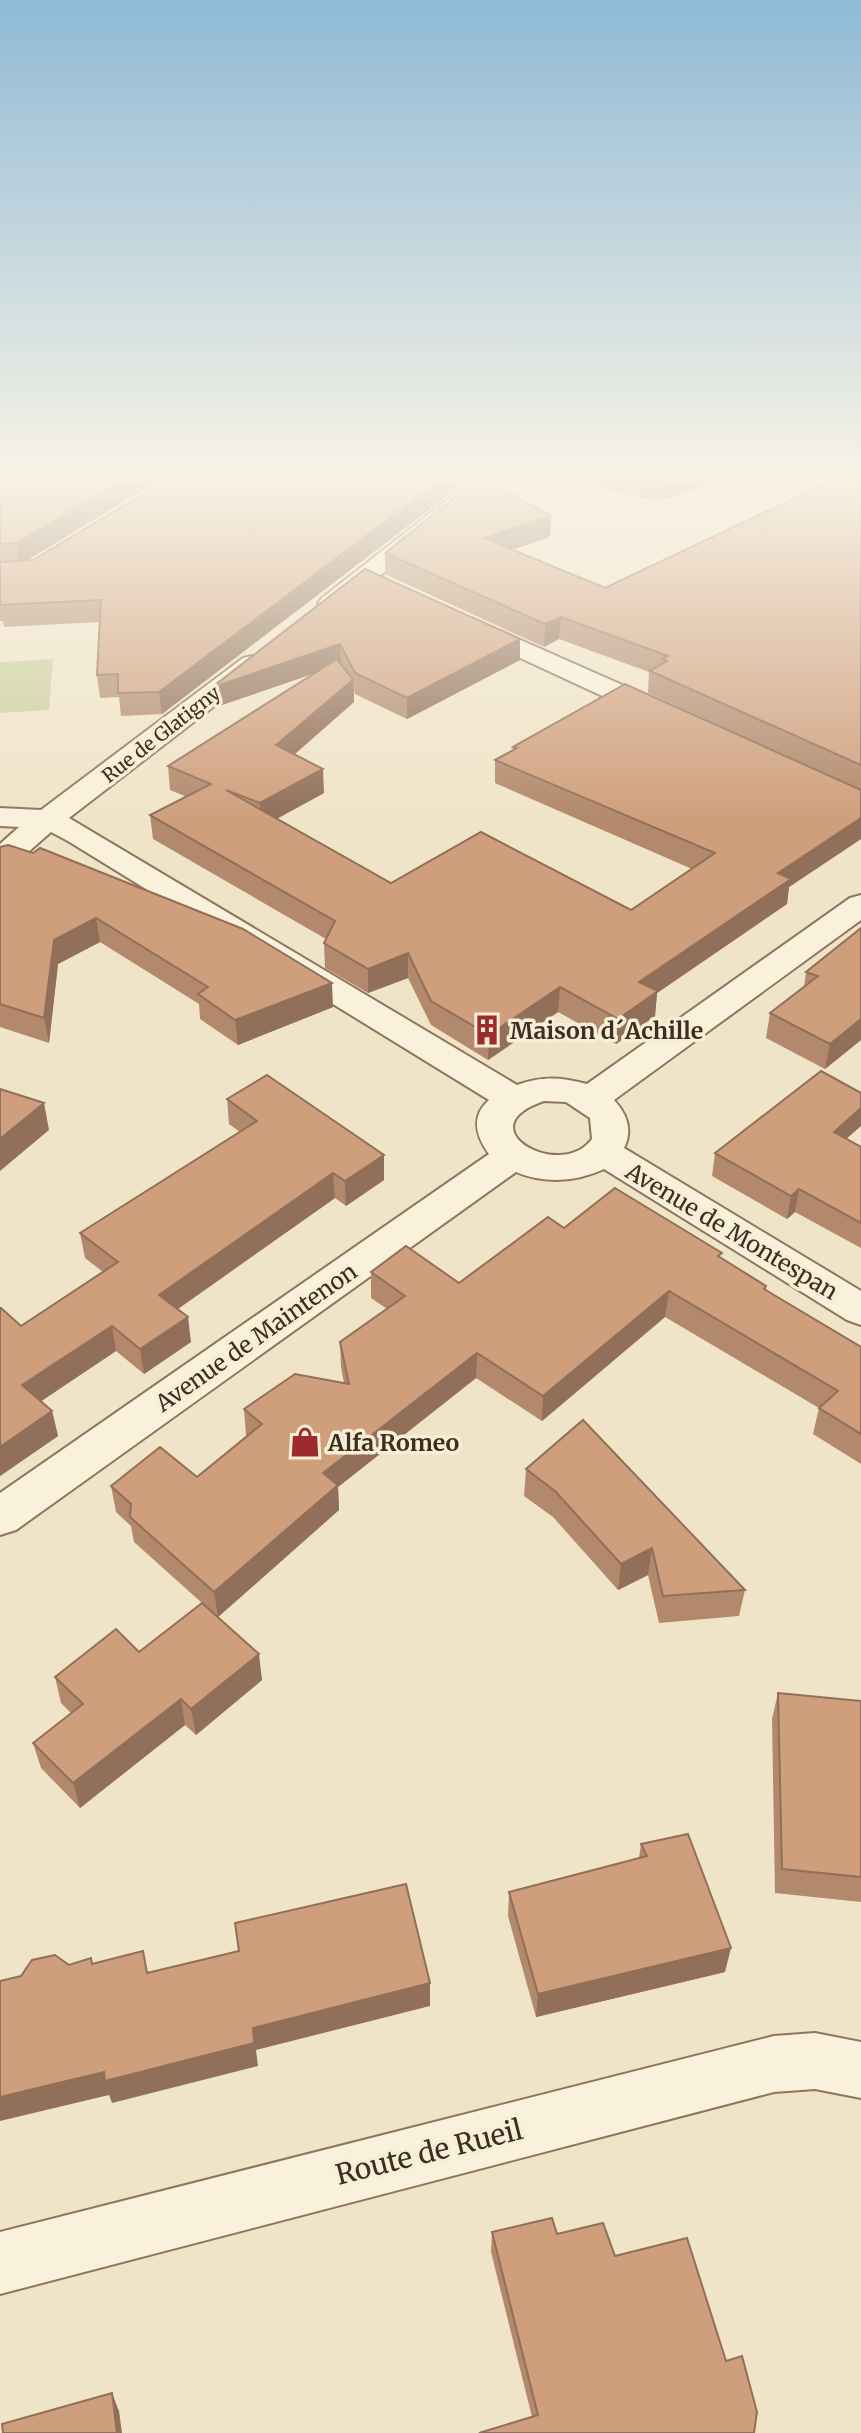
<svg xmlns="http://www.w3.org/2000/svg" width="861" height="2433" viewBox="0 0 861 2433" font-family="Merriweather,serif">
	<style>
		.green { fill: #c9cf9b }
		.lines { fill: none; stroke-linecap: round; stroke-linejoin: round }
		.minor-casing { stroke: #8d765c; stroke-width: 4 }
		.minor { fill: #faf1dc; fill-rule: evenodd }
		.wall { fill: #b2896c }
		.shaded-wall { fill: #916f58 }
		.building { fill: #cf9f7d; stroke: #916f58; stroke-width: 2 }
		.labels { text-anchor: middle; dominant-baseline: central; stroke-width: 7; stroke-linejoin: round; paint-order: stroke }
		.far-street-label { font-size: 19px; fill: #3d2e20; stroke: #f7eed8 }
		.poi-label { font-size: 23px; font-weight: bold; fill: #3d2e20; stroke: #f7eed8; text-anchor: start }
		.street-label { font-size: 23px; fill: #3d2e20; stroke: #f7eed8 }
		.near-street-label { font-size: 28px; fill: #3d2e20; stroke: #f7eed8 }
	</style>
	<rect width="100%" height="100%" fill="#f0e4c8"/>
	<path class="green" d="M 53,659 L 49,710 L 0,713 L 0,662 Z"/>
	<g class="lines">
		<g class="minor-casing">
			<g id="minor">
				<path d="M 474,479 L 500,479 L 340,608 L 331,611 L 322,608 L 318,603 L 322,598 Z"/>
				<path d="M 471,618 L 672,707 L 676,713 L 672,719 L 662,721 L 652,719 L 462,631 L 458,626 L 462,621 Z"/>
				<path d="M 252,656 L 261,658 L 265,664 L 261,670 L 69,818 L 517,1085 C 542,1076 561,1077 587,1084 L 850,898 L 861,895 L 861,920 L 614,1100 C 627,1114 633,1130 624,1148 L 861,1291 L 861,1325 L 847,1320 L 604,1169 C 576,1182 544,1184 516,1172 L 16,1530 L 0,1535 L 0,1493 L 489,1154 C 476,1136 470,1117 489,1100 L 68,841 L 51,832 L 11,867 L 0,869 L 0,844 L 19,827 L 0,826 L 0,808 L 41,810 L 243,658 ZM 544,1101 L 566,1102 L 590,1118 L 592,1139 C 561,1182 464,1128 544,1101 Z"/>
				<path d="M 815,2033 L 861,2042 L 861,2098 L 815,2089 L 774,2092 L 0,2294 L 0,2232 L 774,2036 Z"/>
			</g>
		</g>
		<use href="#minor" class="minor"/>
	</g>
	<g class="wall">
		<path d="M 0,479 L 161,479 L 28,560 L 460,486 L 162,714 L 121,716 L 119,697 L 100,698 L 97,675 L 99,622 L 4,627 L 3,621 L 0,621 Z"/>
		<path d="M 556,479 L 724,479 L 658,501 Z"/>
		<path d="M 861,479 L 861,839 L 789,887 L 787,904 L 657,993 L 655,1016 L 616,1044 L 558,1012 L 488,1060 L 431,1025 L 408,978 L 368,993 L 325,968 L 324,943 L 326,939 L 153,839 L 150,815 L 187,797 L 170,790 L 168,766 L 313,674 L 213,708 L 211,688 L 365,569 L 520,660 L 407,719 L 355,694 L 354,690 L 354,702 L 294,754 L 324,793 L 277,819 L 391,883 L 631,910 L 692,869 L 495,783 L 495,760 L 513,750 L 513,747 L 783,755 L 648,693 L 649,672 L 559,639 L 544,647 L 385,574 L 385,553 L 550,537 L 512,550 L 605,588 Z"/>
		<path d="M 0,847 L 333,1007 L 238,1045 L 200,1019 L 199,1004 L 100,942 L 58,964 L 49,1043 L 0,1027 Z"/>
		<path d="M 861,928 L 861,1040 L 825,1069 L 766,1038 L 770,1013 L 804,987 L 806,972 Z"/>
		<path d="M 227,1099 L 384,1180 L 346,1206 L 335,1198 L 178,1309 L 191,1342 L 144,1374 L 116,1351 L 41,1401 L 52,1411 L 58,1436 L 0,1476 L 0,1308 L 21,1326 L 103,1272 L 85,1258 L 80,1233 L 240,1132 L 229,1124 Z"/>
		<path d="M 847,1139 L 861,1147 L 861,1248 L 795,1212 L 787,1219 L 712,1176 L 715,1153 Z"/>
		<path d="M 564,1228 L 721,1258 L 766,1286 L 766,1290 L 861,1347 L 861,1464 L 813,1434 L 819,1408 L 665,1317 L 542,1421 L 476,1378 L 338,1487 L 339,1510 L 218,1617 L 262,1680 L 196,1735 L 185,1725 L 80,1808 L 41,1768 L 33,1743 L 71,1713 L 61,1703 L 55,1677 L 139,1652 L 202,1603 L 134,1542 L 131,1526 L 116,1512 L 111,1486 L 197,1477 L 248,1436 L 246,1435 L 244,1409 L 344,1383 L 341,1367 L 340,1342 L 387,1309 L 371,1298 L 371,1272 L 459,1283 Z"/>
		<path d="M 526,1469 L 745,1590 L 739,1616 L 659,1623 L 648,1575 L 618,1590 L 553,1517 L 524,1496 Z"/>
		<path d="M 778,1693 L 861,1701 L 861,1902 L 775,1893 L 772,1719 Z"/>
		<path d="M 641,1844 L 725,1972 L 536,2017 L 508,1916 L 509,1892 L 639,1858 Z"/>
		<path d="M 492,2232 L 557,2234 L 615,2256 L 726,2361 L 532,2417 L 491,2252 Z"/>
	</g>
	<g class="shaded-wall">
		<path d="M 125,479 L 161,479 L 20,564 L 17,543 Z"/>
		<path d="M 442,479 L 461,479 L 460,486 L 162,714 L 159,692 Z"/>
		<path d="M 663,479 L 724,479 L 658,501 L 660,480 Z"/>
		<path d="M 551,516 L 550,537 L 484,559 L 484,538 Z"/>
		<path d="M 561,617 L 559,639 L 544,647 L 545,624 Z"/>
		<path d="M 520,639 L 520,660 L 407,719 L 407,698 Z"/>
		<path d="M 340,644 L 341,664 L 213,708 L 211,688 Z"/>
		<path d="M 353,680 L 354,702 L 278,769 L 276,745 Z"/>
		<path d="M 323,769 L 324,793 L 261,827 L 260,803 Z"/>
		<path d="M 861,818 L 861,839 L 789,887 L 787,904 L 657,993 L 655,1016 L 616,1044 L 618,1019 L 639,982 L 778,873 Z"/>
		<path d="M 96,918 L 100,942 L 58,964 L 49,1043 L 44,1018 L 54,940 Z"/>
		<path d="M 408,953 L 408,978 L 368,993 L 368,969 Z"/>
		<path d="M 332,983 L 333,1007 L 238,1045 L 235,1020 Z"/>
		<path d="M 560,987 L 558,1012 L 488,1060 L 489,1035 Z"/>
		<path d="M 861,1019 L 861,1040 L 825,1069 L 830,1044 Z"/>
		<path d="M 44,1103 L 49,1130 L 0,1171 L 0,1139 Z"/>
		<path d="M 861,1108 L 861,1126 L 829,1154 L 834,1132 Z"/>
		<path d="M 384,1155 L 384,1180 L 346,1206 L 345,1181 Z"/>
		<path d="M 333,1173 L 335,1198 L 162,1320 L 159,1295 Z"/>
		<path d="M 799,1189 L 795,1212 L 787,1219 L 791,1196 Z"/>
		<path d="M 669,1291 L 665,1317 L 542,1421 L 543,1396 Z"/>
		<path d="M 188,1317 L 191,1342 L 144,1374 L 140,1349 Z"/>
		<path d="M 112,1326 L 116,1351 L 28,1410 L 22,1385 Z"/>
		<path d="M 477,1353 L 476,1378 L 338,1487 L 339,1510 L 218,1617 L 214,1592 L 323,1473 Z"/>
		<path d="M 52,1411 L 58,1436 L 0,1476 L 0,1447 Z"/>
		<path d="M 652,1548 L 648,1575 L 618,1590 L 621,1564 Z"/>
		<path d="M 259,1654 L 262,1680 L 196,1735 L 191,1709 Z"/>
		<path d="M 181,1699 L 185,1725 L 80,1808 L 73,1783 Z"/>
		<path d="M 731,1948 L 725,1972 L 536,2017 L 538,1994 Z"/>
		<path d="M 430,1983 L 430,2006 L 256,2050 L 258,2066 L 112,2103 L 109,2095 L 0,2121 L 0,2097 L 253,2028 Z"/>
		<path d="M 112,2393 L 119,2411 L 122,2433 L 117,2433 Z"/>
	</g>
	<g class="building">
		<path d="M 0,479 L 125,479 L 17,543 L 0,544 Z"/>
		<path d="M 168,479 L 442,479 L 159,692 L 118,693 L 118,674 L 97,675 L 101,600 L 0,605 L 0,562 L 33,560 Z"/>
		<path d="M 478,479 L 485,479 L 551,516 L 484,538 L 605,588 L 835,479 L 861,479 L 861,765 L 650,671 L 667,661 L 662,659 L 668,656 L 561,617 L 545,624 L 385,553 Z"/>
		<path d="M 365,569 L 520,639 L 407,698 L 355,673 L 340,644 L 211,688 Z"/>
		<path d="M 337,659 L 353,680 L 276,745 L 323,769 L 260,803 L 226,790 L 391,883 L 481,832 L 631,910 L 715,853 L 495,760 L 517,748 L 513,747 L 625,684 L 861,790 L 861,818 L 778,873 L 791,879 L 639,982 L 658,991 L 618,1019 L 560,987 L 489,1035 L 431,1001 L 408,953 L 368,969 L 324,943 L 335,921 L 150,815 L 211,784 L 168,766 Z"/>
		<path d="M 8,845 L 33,853 L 40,848 L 243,929 L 332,983 L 235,1020 L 198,994 L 208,987 L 96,918 L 54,940 L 44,1018 L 0,1004 L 0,847 Z"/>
		<path d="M 861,928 L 861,1019 L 830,1044 L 770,1013 L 818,976 L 806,972 Z"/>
		<path d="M 821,1071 L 861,1093 L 861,1108 L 834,1132 L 861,1147 L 861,1223 L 799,1189 L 791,1196 L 715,1153 Z"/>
		<path d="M 267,1075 L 384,1155 L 345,1181 L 333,1173 L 159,1295 L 188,1317 L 140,1349 L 112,1326 L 22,1385 L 52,1411 L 0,1447 L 0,1308 L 1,1308 L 21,1326 L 118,1262 L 80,1233 L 257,1121 L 227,1099 Z"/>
		<path d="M 0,1089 L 44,1103 L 0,1139 Z"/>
		<path d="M 615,1188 L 722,1253 L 718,1256 L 766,1286 L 764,1289 L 861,1347 L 861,1434 L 819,1408 L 838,1391 L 669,1291 L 543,1396 L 477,1353 L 323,1473 L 338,1485 L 214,1592 L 130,1517 L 131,1504 L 111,1486 L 160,1447 L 197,1477 L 262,1424 L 244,1409 L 295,1374 L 349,1384 L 340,1342 L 405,1296 L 371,1272 L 406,1246 L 459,1283 L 548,1217 L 564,1228 Z"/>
		<path d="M 583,1420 L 745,1590 L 663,1596 L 652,1548 L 621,1564 L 555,1491 L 526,1469 Z"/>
		<path d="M 202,1603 L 259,1654 L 191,1709 L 181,1699 L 73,1783 L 33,1743 L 83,1704 L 55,1677 L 116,1629 L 139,1652 Z"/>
		<path d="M 778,1693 L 861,1701 L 861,1877 L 782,1869 Z"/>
		<path d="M 688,1834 L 731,1948 L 538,1994 L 509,1892 L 647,1856 L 641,1844 Z"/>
		<path d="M 406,1884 L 430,1983 L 253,2028 L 254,2043 L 105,2081 L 104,2072 L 0,2097 L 0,1981 L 21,1976 L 32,1960 L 55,1955 L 69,1965 L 91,1958 L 92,1964 L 143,1951 L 147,1973 L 239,1951 L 235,1923 Z"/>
		<path d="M 552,2218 L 557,2234 L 603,2223 L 615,2256 L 687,2238 L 726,2361 L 742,2356 L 757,2412 L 754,2433 L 479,2433 L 538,2415 L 492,2232 Z"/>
		<path d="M 112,2393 L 117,2433 L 3,2433 L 2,2424 Z"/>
	</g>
	<linearGradient id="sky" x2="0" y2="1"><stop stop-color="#8fbad6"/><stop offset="0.58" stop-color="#f8f3e6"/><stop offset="1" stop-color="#f8f3e6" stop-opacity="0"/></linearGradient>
	<rect width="861" height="820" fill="url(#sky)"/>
	<defs>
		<g id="building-bare" transform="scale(2.415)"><path d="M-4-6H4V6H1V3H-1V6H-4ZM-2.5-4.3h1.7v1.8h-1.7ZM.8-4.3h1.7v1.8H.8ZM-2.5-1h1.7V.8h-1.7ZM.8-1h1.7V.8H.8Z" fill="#9e2a2b" stroke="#f7eed8" stroke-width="2.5" paint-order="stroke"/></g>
		<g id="shop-bare" transform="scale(2.415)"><path d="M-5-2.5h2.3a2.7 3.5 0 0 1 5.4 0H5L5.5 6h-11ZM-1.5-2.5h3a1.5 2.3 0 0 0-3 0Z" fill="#9e2a2b" stroke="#f7eed8" stroke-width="2.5" paint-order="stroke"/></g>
	</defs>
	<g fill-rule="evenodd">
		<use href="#building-bare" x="487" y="1030"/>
		<use href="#shop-bare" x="305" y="1442"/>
	</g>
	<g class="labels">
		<g class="far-street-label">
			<text transform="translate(161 734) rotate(-38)">Rue de Glatigny</text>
		</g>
		<g class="poi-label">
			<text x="510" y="1030">Maison d´Achille</text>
			<text x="328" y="1442">Alfa Romeo</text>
		</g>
		<g class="street-label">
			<text transform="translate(732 1231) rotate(31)">Avenue de Montespan</text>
			<text transform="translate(256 1337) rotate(-35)">Avenue de Maintenon</text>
		</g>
		<g class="near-street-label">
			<text transform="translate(429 2152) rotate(-14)">Route de Rueil</text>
		</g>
	</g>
</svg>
